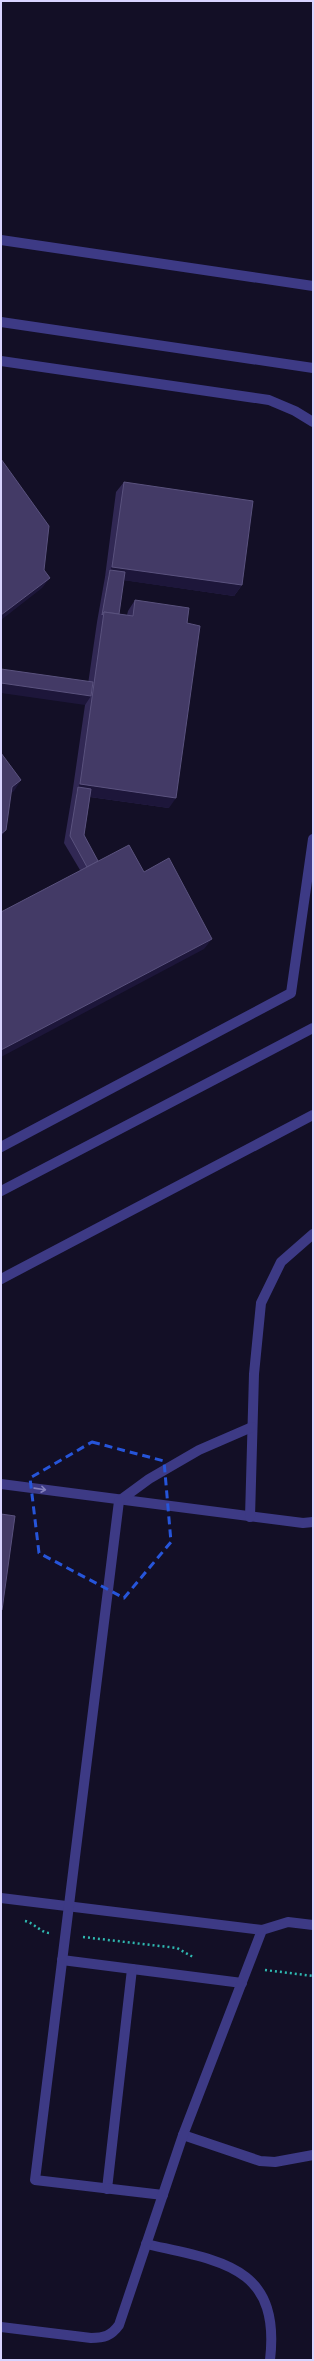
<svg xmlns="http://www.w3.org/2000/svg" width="314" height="2361" viewBox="0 0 314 2361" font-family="'PT Sans',sans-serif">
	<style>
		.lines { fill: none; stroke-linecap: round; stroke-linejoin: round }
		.path { stroke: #2fb8b0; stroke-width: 2.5; stroke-dasharray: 2 3; stroke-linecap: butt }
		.lane { stroke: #3d3a85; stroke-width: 10 }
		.wall { fill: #312854 }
		.shaded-wall { fill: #1d163a }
		.building { fill: #433a66; stroke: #5a527e }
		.oneway { stroke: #837fbc }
		.marked { fill: none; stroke: #2655da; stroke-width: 3; stroke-dasharray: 8 5; stroke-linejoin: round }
	</style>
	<rect width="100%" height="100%" fill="#130f26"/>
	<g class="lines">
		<g class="path">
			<path d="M 25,1921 C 34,1923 40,1932 49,1933"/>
			<path d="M 83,1937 L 177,1948 L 193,1957"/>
			<path d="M 265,1970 L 313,1976"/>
		</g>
		<g class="lane">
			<path d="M 1,240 L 313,286"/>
			<path d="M 1,322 L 313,368"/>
			<path d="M 1,361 L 269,400 L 295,411 L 313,422"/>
			<path d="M 1,1147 L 291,993 L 313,839"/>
			<path d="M 1,1191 L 313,1028"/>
			<path d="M 1,1279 L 313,1115"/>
			<path d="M 1,1484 L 303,1523 L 313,1522"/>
			<path d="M 250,1517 L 254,1374 L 261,1303 L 281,1262 L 313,1234"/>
			<path d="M 1,1898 L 262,1930 L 288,1922 L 313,1925"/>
			<path d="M 62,1960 L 242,1983"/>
			<path d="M 183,2135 L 260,2161 L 275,2162 L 313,2155"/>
			<path d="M 107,2189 L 132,1969"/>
			<path d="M 163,2195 L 35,2180 L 119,1501 L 149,1479 L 199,1450 L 252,1427"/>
			<path d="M 146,2244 C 220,2261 281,2265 270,2360"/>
			<path d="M 1,2327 L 91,2338 C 104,2338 111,2336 119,2325 L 183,2135 L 262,1930"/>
		</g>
	</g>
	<path class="wall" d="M 124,482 L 242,585 L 234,596 L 124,580 L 119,614 L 127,615 L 128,611 L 135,600 L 187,623 L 169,808 L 90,797 L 84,835 L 98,861 L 144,872 L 204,949 L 80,870 L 64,843 L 72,795 L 97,622 L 105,577 L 116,492 Z"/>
	<g class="shaded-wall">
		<path d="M 112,567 L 242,585 L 234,596 L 108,578 L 110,570 L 105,577 Z"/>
		<path d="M 50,578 L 42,588 L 1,620 L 1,615 Z"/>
		<path d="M 1,683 L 91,696 L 85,705 L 1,693 Z"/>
		<path d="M 21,780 L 14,791 L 5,797 L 12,787 Z"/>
		<path d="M 80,784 L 176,798 L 169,808 L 76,795 L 78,787 Z"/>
		<path d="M 6,830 L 1,837 L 1,834 Z"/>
		<path d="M 212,939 L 204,949 L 1,1057 L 1,1050 Z"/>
	</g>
	<g class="building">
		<path d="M 1,459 L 49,526 L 44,570 L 50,578 L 1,615 Z"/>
		<path d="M 124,482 L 253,501 L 242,585 L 112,567 Z"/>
		<path d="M 110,570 L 125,572 L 119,614 L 104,612 L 102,615 Z"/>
		<path d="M 135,600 L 189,608 L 187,623 L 200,626 L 176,798 L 80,784 L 104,612 L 133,616 Z"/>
		<path d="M 1,669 L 93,682 L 91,696 L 1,683 Z"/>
		<path d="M 1,753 L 21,780 L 12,787 L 6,830 L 1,834 Z"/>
		<path d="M 78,787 L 91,789 L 84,835 L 98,861 L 87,867 L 70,836 Z"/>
		<path d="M 129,845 L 144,872 L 169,858 L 212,939 L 1,1050 L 1,912 Z"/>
		<path d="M 1,1514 L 15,1516 L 2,1610 L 1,1610 Z"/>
	</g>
	<defs><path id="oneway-shaft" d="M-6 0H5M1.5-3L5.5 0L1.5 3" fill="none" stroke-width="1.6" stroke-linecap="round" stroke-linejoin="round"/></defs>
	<use class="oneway" href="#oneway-shaft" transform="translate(40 1489) rotate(8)"/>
	<path class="marked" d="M 92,1442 L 164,1461 L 171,1542 L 124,1598 L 39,1553 L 30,1478 Z"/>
	<rect width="314" height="2361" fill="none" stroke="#d9d4ff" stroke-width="4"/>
</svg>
